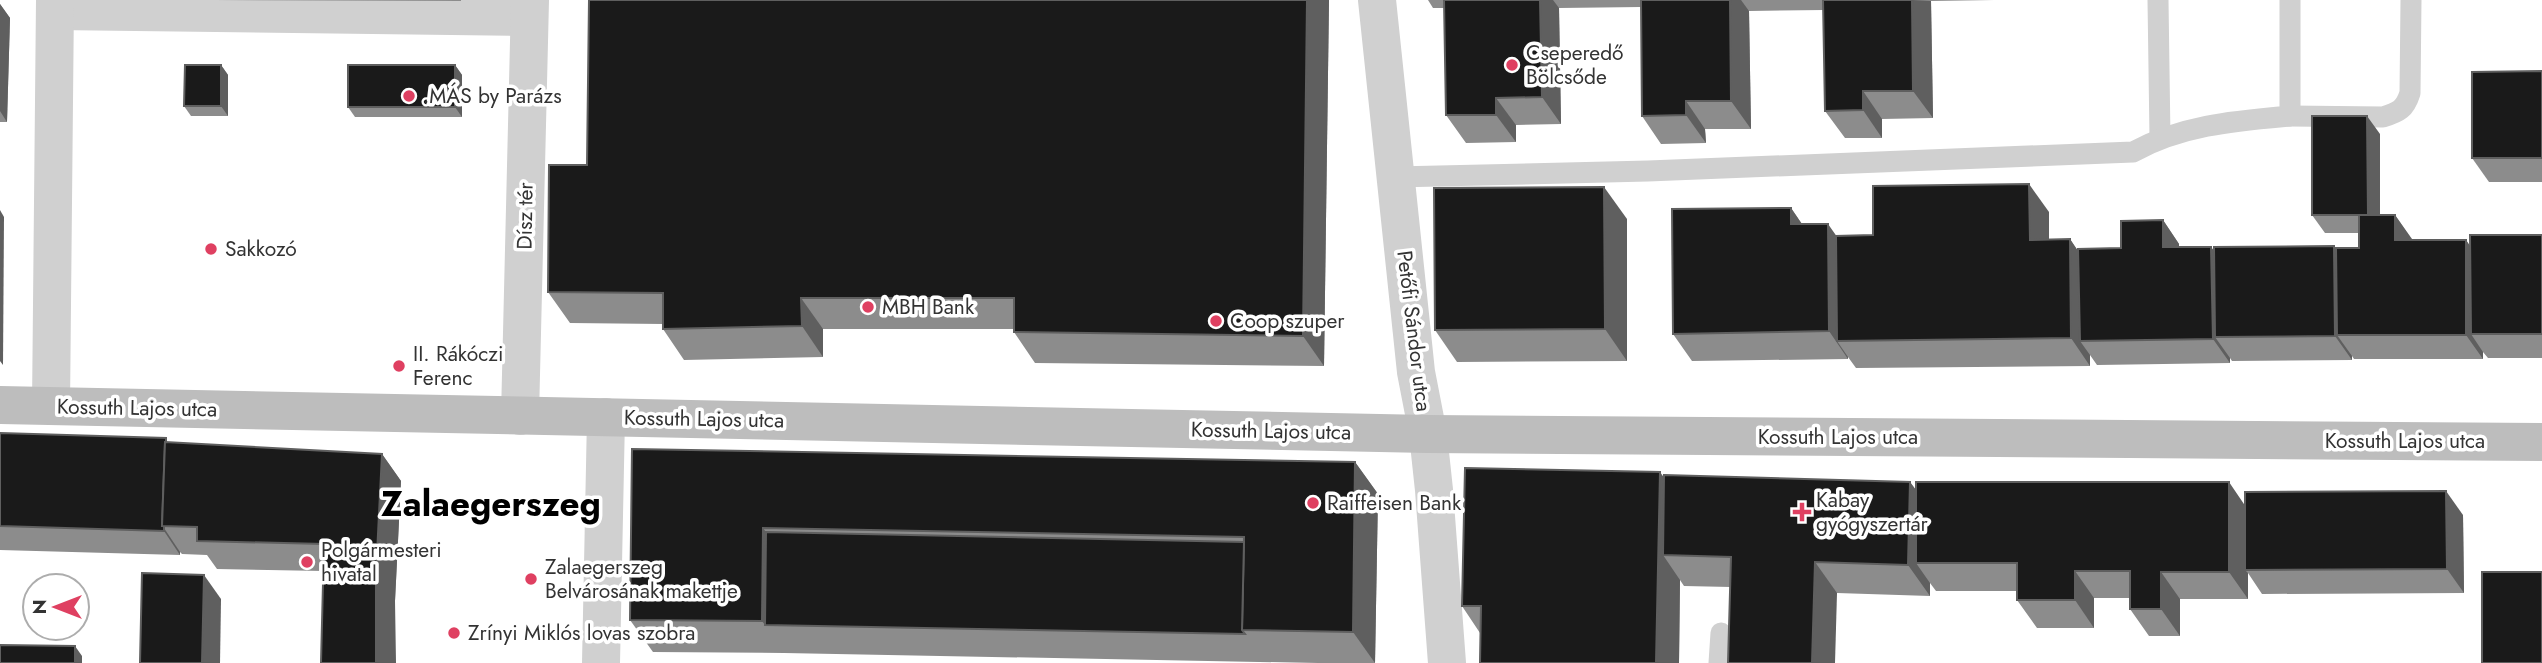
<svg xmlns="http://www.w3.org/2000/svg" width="2542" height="663" viewBox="0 0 2542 663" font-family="Jost,sans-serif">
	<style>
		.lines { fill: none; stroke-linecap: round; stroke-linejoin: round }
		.lane { stroke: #d0d0d0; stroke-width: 21 }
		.street { stroke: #d0d0d0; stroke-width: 38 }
		.secondary { stroke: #bdbdbd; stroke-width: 38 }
		.wall { fill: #8c8c8c }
		.shaded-wall { fill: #5f5f5f }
		.building { fill: #1a1a1a; stroke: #5f5f5f; stroke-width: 2 }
		.poi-dot { fill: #df4061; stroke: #fff; stroke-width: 2.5 }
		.labels { text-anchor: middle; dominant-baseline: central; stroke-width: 7; stroke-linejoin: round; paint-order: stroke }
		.poi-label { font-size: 21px; fill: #333; stroke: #fff; text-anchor: start }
		.street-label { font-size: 21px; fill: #333; stroke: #fff }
		.town-label { font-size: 35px; font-weight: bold; fill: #000; stroke: #fff }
	</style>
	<rect width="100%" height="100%" fill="#fff"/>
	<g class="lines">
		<g class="lane">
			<path d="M 2158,0 L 2160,138"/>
			<path d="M 2290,116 L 2383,117 C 2399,112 2405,109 2410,93 L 2411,0"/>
			<path d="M 1395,177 L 1648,171 L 2133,152 C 2182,125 2235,121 2290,116 L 2290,0"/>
			<path d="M 1719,663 L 1721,633"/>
		</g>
		<g class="street">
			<path d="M 1377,0 L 1416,372 L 1428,434 L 1434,490 L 1447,663"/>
			<path d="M 55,11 L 529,17"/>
			<path d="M 51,406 L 55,0"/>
			<path d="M 520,416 L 530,0"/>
			<path d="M 601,663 L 606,417"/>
		</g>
		<path class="secondary" d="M 0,405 L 1428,434 L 2542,442"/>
	</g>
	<g class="wall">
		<path d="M 215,0 L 461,0 L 461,1 Z"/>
		<path d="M 589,0 L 1329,0 L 1324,366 L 1035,363 L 1014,332 L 1014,329 L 823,329 L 823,357 L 684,360 L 663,329 L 663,324 L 570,323 L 548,292 L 587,165 Z"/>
		<path d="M 1428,0 L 1994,0 L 1931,1 L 1933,118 L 1882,119 L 1882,138 L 1845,138 L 1825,111 L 1824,10 L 1749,11 L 1751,129 L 1705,129 L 1706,143 L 1661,144 L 1642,116 L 1641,7 L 1559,8 L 1561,124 L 1516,125 L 1516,142 L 1466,143 L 1446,115 L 1444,8 L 1433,8 Z"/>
		<path d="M 0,4 L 10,18 L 7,122 L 0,122 Z"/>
		<path d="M 221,65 L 228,75 L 228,116 L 191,116 L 184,106 Z"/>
		<path d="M 455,65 L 462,75 L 462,117 L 355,117 L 348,107 Z"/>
		<path d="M 2542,71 L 2542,182 L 2489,182 L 2472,158 Z"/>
		<path d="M 2380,134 L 2380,215 L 2395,215 L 2412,240 L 2466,240 L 2470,246 L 2542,235 L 2542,358 L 2488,358 L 2483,352 L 2483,359 L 2354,359 L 2352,356 L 2352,360 L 2232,361 L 2230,358 L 2230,363 L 2097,365 L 2090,355 L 2090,366 L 1856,368 L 1848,357 L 1848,359 L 1692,361 L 1673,334 L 1791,208 L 1802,224 L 1836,236 L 1873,235 L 2049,212 L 2049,240 L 2070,239 L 2078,252 L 2121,248 L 2163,220 L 2179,244 L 2179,247 L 2211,247 L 2214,251 L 2359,248 L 2359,233 L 2325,233 L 2312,215 Z"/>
		<path d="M 1627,219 L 1627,361 L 1457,362 L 1435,330 Z"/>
		<path d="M 0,433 L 382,454 L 401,481 L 395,601 L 324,571 L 217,569 L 207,555 L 182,554 L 180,552 L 180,555 L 0,550 Z"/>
		<path d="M 632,449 L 1355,462 L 1378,494 L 1375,663 L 1318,663 L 784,653 L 653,652 L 630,620 Z"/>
		<path d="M 1664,478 L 1910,482 L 1916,490 L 2463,515 L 2464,593 L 2262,594 L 2248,573 L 2248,599 L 2180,599 L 2180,636 L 2149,636 L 2130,609 L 2130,598 L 2094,598 L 2094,628 L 2037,628 L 2017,600 L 2017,591 L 1936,591 L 1930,583 L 1930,596 L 1837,593 L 1731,587 L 1684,586 L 1680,580 L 1679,663 L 1480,663 L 1480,633 L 1462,606 Z"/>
	</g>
	<g class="shaded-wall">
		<path d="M 1307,0 L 1329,0 L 1324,366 L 1303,336 Z"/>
		<path d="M 1540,0 L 1553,0 L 1559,8 L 1561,124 L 1542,97 Z"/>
		<path d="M 1730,0 L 1741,0 L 1749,11 L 1751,129 L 1731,101 Z"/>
		<path d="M 1912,0 L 1931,1 L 1933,118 L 1913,91 Z"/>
		<path d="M 0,4 L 10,18 L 7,122 L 0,111 Z"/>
		<path d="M 221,65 L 228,75 L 228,116 L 221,106 Z"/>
		<path d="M 455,65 L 462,75 L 462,117 L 455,107 Z"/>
		<path d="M 1863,91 L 1882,119 L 1882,138 L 1863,110 Z"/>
		<path d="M 1496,98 L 1516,125 L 1516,142 L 1496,115 Z"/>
		<path d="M 1686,101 L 1705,129 L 1706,143 L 1686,115 Z"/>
		<path d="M 2367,116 L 2380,134 L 2380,233 L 2368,215 Z"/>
		<path d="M 2029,184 L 2049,212 L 2049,267 L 2030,240 Z"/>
		<path d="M 1604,187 L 1627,219 L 1627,361 L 1605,329 Z"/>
		<path d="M 1791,208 L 1810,236 L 1791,224 Z"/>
		<path d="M 0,210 L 4,217 L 3,365 L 0,361 Z"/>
		<path d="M 2395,215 L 2412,239 L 2412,264 L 2395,240 Z"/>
		<path d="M 2163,220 L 2179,244 L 2179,271 L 2163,247 Z"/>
		<path d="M 1828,224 L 1847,251 L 1837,341 L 1848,357 L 1848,359 L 1829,331 Z"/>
		<path d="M 2070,239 L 2089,267 L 2080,341 L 2090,355 L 2090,366 L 2071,338 Z"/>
		<path d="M 2466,240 L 2482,264 L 2471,334 L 2483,352 L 2483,359 L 2466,335 Z"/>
		<path d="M 2334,246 L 2351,270 L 2337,335 L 2352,356 L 2352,360 L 2335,336 Z"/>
		<path d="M 2211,247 L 2228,270 L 2215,337 L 2230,358 L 2230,363 L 2213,339 Z"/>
		<path d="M 801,298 L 823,329 L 823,357 L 802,326 Z"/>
		<path d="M 382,454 L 401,481 L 395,601 L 396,663 L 376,663 L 376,574 Z"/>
		<path d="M 1355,462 L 1378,494 L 1375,663 L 1353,632 Z"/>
		<path d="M 1660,472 L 1682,503 L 1663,555 L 1680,580 L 1679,663 L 1656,663 Z"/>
		<path d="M 1910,482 L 1932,512 L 1916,563 L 1930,583 L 1930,596 L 1908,565 Z"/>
		<path d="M 2229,482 L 2248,510 L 2245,570 L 2248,573 L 2248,599 L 2229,572 Z"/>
		<path d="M 2446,491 L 2463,515 L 2464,593 L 2447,569 Z"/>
		<path d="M 164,528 L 180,552 L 180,555 L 164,531 Z"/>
		<path d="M 763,528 L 786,560 L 765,625 L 762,621 Z"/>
		<path d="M 1815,562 L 1837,593 L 1835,663 L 1812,663 Z"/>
		<path d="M 2075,571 L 2094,598 L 2094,628 L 2075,600 Z"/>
		<path d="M 2161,572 L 2180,599 L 2180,636 L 2161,609 Z"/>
		<path d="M 204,575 L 221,599 L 220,663 L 202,663 Z"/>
		<path d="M 75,646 L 82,656 L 82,663 L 75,663 Z"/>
	</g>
	<g class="building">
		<path d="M 589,0 L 1307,0 L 1303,336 L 1014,332 L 1014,298 L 801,298 L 802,326 L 663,329 L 663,293 L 548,292 L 549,165 L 587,165 Z"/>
		<path d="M 1444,0 L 1540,0 L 1542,97 L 1496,98 L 1496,115 L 1446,115 Z"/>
		<path d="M 1641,0 L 1730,0 L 1731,101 L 1686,101 L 1686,115 L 1642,116 Z"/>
		<path d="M 1823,0 L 1912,0 L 1913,91 L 1863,91 L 1863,110 L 1825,111 Z"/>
		<path d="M 185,65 L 221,65 L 221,106 L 184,106 Z"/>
		<rect x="348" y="65" width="107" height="42"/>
		<path d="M 2542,71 L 2542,158 L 2472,158 L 2472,72 Z"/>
		<path d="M 2312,116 L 2367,116 L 2368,215 L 2312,215 Z"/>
		<path d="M 2029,184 L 2030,240 L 2070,239 L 2071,338 L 1837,341 L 1836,236 L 1873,235 L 1873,186 Z"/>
		<path d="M 1604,187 L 1605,329 L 1435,330 L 1434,188 Z"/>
		<path d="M 1791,208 L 1791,224 L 1828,224 L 1829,331 L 1673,334 L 1672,209 Z"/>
		<path d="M 2359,215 L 2395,215 L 2395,240 L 2466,240 L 2466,335 L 2337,335 L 2336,248 L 2359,248 Z"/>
		<path d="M 2163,220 L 2163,247 L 2211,247 L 2213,339 L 2080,341 L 2078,249 L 2121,248 L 2121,221 Z"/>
		<path d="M 2470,235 L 2542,235 L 2542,334 L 2471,334 Z"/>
		<path d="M 2334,246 L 2335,336 L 2215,337 L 2214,247 Z"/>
		<path d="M 0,433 L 166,438 L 166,442 L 165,442 L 162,526 L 164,526 L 164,531 L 0,526 Z"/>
		<path d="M 165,442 L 382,454 L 376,574 L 376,663 L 321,663 L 324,544 L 197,541 L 197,527 L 162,526 Z"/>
		<path d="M 632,449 L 1355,462 L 1353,632 L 1242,630 L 1244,537 L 763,528 L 762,621 L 630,620 Z"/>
		<path d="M 1465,468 L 1660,472 L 1656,663 L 1480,663 L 1481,606 L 1462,606 Z"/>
		<path d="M 1664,475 L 1910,482 L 1908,565 L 1815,562 L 1812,663 L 1728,663 L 1731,557 L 1663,555 Z"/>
		<path d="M 1916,482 L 2229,482 L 2229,572 L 2161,572 L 2161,609 L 2130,609 L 2130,571 L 2075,571 L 2075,600 L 2017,600 L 2017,563 L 1916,563 Z"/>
		<path d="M 2446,491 L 2447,569 L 2245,570 L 2245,492 Z"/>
		<path d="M 766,532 L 1244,542 L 1242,630 L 1245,634 L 765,625 Z"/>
		<rect x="2482" y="572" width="60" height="91"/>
		<path d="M 142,573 L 204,575 L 202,663 L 140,663 Z"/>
		<path d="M 0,645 L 75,646 L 75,663 L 0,663 Z"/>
	</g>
	<g class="poi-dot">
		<circle cx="1512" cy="65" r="7"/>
		<circle cx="409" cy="96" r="7"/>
		<circle cx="211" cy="249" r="7"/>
		<circle cx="868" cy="307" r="7"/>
		<circle cx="1216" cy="321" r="7"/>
		<circle cx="399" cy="366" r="7"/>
		<circle cx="1313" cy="503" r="7"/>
		<path d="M1798.5 501.5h7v7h7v7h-7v7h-7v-7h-7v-7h7z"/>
		<circle cx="307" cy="562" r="7"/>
		<circle cx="531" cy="579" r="7"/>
		<circle cx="454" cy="633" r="7"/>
	</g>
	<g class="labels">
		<g class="poi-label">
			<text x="1526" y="53">Cseperedő<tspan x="1526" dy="24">Bölcsőde</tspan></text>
			<text x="423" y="96">.MÁS by Parázs</text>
			<text x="225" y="249">Sakkozó</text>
			<text x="882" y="307">MBH Bank</text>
			<text x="1230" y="321">Coop szuper</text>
			<text x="413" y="354">II. Rákóczi<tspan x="413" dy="24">Ferenc</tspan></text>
			<text x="1816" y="500">Kabay<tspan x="1816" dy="24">gyógyszertár</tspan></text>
			<text x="1327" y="503">Raiffeisen Bank</text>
			<text x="321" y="550">Polgármesteri<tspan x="321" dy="24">hivatal</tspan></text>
			<text x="545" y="567">Zalaegerszeg<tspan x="545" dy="24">Belvárosának makettje</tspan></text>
			<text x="468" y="633">Zrínyi Miklós lovas szobra</text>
		</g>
		<g class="street-label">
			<text transform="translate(525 216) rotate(-89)">Dísz tér</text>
			<text transform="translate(1414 331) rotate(83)">Petőfi Sándor utca</text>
			<text transform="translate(137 408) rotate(1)">Kossuth Lajos utca</text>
			<text transform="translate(704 419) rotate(1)">Kossuth Lajos utca</text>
			<text transform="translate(1271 431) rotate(1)">Kossuth Lajos utca</text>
			<text x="1838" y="437">Kossuth Lajos utca</text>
			<text x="2405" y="441">Kossuth Lajos utca</text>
		</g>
		<g class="town-label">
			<text x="491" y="504">Zalaegerszeg</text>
		</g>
	</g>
	<g transform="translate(56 607) rotate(270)"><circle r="33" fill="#ffffff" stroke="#adadad" stroke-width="2"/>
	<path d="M0-5L12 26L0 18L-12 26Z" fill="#df4061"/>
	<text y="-10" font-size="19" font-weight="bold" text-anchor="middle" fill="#333333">N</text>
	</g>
</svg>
